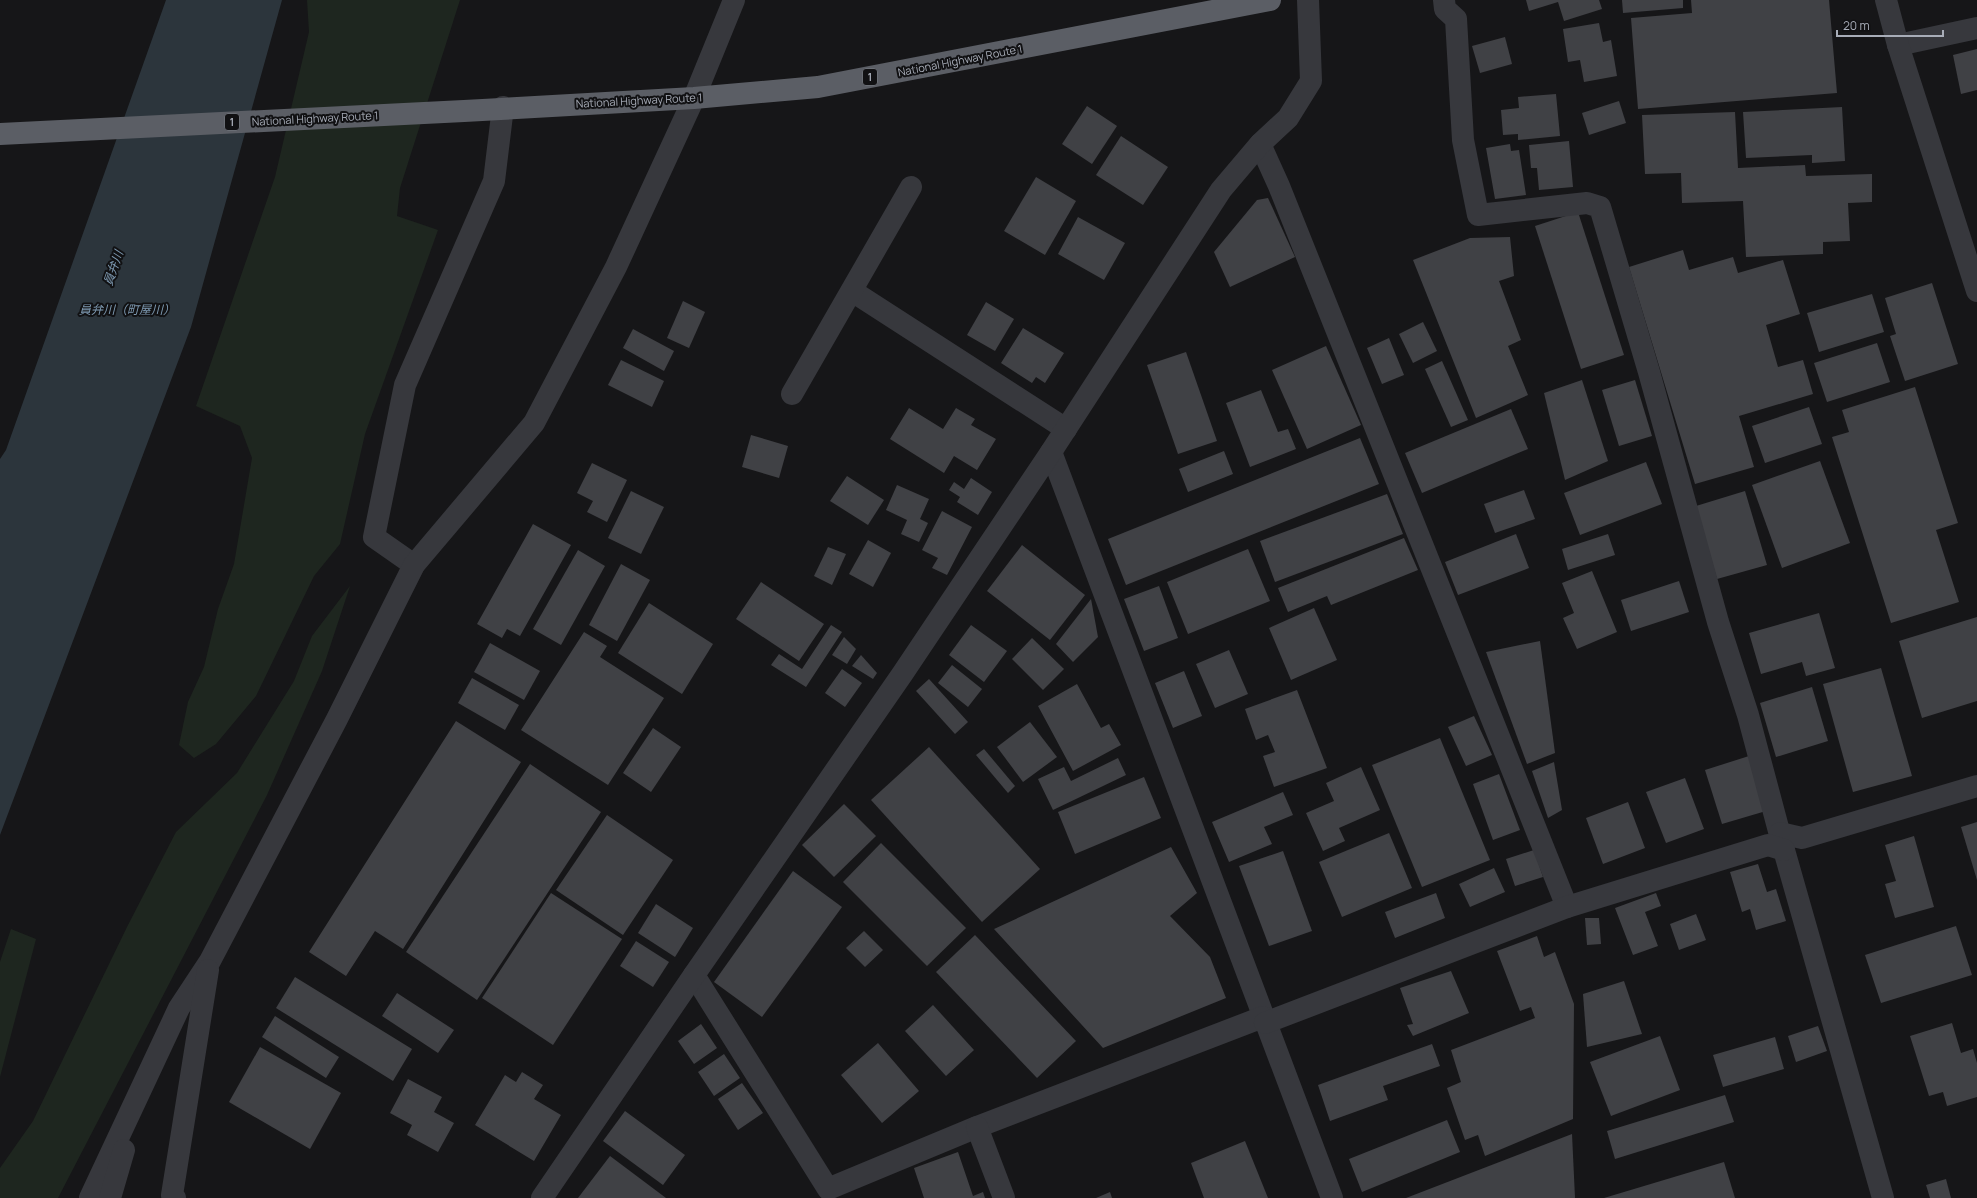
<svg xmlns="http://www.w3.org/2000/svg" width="1977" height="1198" viewBox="0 0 1977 1198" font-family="Manrope,'Noto Sans JP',sans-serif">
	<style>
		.green { fill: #1e261f }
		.water { fill: #2c353c }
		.building { fill: #404145 }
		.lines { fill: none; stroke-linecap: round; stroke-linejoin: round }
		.minor { stroke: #37383d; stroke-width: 22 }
		.tertiary { stroke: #37383d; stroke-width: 22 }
		.trunk { stroke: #5b5e65; stroke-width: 22 }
		.labels { text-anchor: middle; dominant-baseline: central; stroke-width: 4; stroke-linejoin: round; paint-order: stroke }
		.shield { fill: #111113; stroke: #7b7e86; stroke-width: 1 }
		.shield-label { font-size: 10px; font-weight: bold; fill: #a8adb8 }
		.street-label { font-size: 11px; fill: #a8adb8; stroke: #111113 }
		.water-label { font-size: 12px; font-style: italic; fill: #7f9bb3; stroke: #111113 }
	</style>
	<rect width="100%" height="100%" fill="#161618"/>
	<g class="green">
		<path d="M 307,0 L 460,0 L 400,188 L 397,216 L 438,230 L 365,434 L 340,544 L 314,576 L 256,696 L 216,744 L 194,758 L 179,745 L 188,702 L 204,667 L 218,609 L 234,564 L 252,458 L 240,426 L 196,406 L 275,177 L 309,32 Z"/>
		<path d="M 350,586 L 322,671 L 267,795 L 58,1198 L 0,1198 L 0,1168 L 33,1121 L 127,927 L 176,832 L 237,773 L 294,681 L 312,636 Z"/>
		<path d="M 11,929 L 36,939 L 0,1077 L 0,962 Z"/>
	</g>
	<path class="water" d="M 166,0 L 282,0 L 191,327 L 0,835 L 0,459 L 6,450 Z"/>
	<g class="building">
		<path d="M 1526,0 L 1599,0 L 1602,9 L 1564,21 L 1558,2 L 1529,11 Z"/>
		<path d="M 1622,0 L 1683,0 L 1683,8 L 1623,13 Z"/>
		<path d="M 1691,0 L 1829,0 L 1837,93 L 1638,109 L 1631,18 L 1692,13 Z"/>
		<path d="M 1599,23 L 1603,42 L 1611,40 L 1617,76 L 1584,82 L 1580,60 L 1568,62 L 1563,29 Z"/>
		<path d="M 1505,37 L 1512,64 L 1480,73 L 1472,46 Z"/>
		<path d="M 1977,49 L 1977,90 L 1961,94 L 1953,55 Z"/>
		<path d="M 1556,94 L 1560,136 L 1518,140 L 1518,134 L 1503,135 L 1501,110 L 1519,108 L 1518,97 Z"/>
		<path d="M 1619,101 L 1626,123 L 1589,135 L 1582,113 Z"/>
		<path d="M 1087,106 L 1117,126 L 1092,164 L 1062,144 Z"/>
		<path d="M 1842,107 L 1845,161 L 1812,163 L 1812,155 L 1746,158 L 1743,112 Z"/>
		<path d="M 1735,112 L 1738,168 L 1805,165 L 1806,176 L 1872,174 L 1872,202 L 1848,203 L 1850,241 L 1823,242 L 1823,254 L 1746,257 L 1743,201 L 1682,203 L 1681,173 L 1645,174 L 1642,115 Z"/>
		<path d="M 1121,136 L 1168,167 L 1143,205 L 1096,175 Z"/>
		<path d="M 1569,141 L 1573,187 L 1539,190 L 1537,168 L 1531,168 L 1529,145 Z"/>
		<path d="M 1510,144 L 1511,151 L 1519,150 L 1526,195 L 1495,199 L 1486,148 Z"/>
		<path d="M 1036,177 L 1076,201 L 1045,255 L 1004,231 Z"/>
		<path d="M 1268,198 L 1295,257 L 1230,287 L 1214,252 L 1257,200 Z"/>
		<path d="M 1578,212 L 1624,355 L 1581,369 L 1535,226 Z"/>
		<path d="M 1078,217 L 1125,243 L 1104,280 L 1058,254 Z"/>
		<path d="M 1510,237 L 1514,276 L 1499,281 L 1521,340 L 1508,346 L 1528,395 L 1476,418 L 1413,260 L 1470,238 Z"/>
		<path d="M 1683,250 L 1689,270 L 1733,257 L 1738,273 L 1783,260 L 1800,314 L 1766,325 L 1778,367 L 1803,360 L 1813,394 L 1739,416 L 1754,467 L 1695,484 L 1629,267 Z"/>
		<path d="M 1932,283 L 1958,364 L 1905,381 L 1890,336 L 1896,334 L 1885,298 Z"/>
		<path d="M 1872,294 L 1884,332 L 1819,352 L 1807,313 Z"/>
		<path d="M 683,301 L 705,312 L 689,348 L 667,338 Z"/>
		<path d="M 986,302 L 1014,319 L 995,351 L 967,335 Z"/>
		<path d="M 1423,322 L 1437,351 L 1413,363 L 1399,334 Z"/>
		<path d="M 1023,328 L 1064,353 L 1045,383 L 1036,377 L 1032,383 L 1001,363 Z"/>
		<path d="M 633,329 L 674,351 L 664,371 L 623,348 Z"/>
		<path d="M 1389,338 L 1404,375 L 1382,384 L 1367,348 Z"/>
		<path d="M 1877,343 L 1890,382 L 1827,402 L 1814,363 Z"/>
		<path d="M 1326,346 L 1361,425 L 1307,449 L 1272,370 Z"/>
		<path d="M 1186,352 L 1217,441 L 1178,454 L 1147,365 Z"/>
		<path d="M 621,360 L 664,381 L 652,407 L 608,385 Z"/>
		<path d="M 1442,361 L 1468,420 L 1451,427 L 1425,369 Z"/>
		<path d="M 1582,380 L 1608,461 L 1565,480 L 1544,393 Z"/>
		<path d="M 1635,380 L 1652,436 L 1619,446 L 1602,390 Z"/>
		<path d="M 1915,387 L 1958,523 L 1936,530 L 1959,602 L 1891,623 L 1832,437 L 1849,432 L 1842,410 Z"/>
		<path d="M 1261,390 L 1278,432 L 1288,429 L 1296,449 L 1250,467 L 1226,403 Z"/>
		<path d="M 1809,407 L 1822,444 L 1765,463 L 1752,426 Z"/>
		<path d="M 909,408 L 943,429 L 956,408 L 975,419 L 971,425 L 996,439 L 977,470 L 954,456 L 944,473 L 890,439 Z"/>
		<path d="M 1511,409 L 1528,449 L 1422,493 L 1405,453 Z"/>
		<path d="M 751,435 L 788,446 L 779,478 L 742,467 Z"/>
		<path d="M 1360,438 L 1379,484 L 1126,585 L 1108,539 Z"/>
		<path d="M 1224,451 L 1233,474 L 1188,492 L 1179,469 Z"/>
		<path d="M 1820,461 L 1850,543 L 1782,568 L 1752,485 Z"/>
		<path d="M 1646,462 L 1662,504 L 1580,535 L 1564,493 Z"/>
		<path d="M 592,463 L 627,480 L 607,522 L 587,512 L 593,501 L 577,493 Z"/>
		<path d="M 847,476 L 884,500 L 868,525 L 830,501 Z"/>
		<path d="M 971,478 L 992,492 L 978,515 L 957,502 L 960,497 L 949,490 L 954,482 L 964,489 Z"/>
		<path d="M 897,485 L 929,499 L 920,519 L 928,523 L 919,542 L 901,534 L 907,520 L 886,510 Z"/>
		<path d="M 1524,490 L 1535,519 L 1495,533 L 1484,504 Z"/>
		<path d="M 631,491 L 664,507 L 641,554 L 608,538 Z"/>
		<path d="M 1745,491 L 1767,565 L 1717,579 L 1696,506 Z"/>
		<path d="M 1387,494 L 1403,534 L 1275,582 L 1260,541 Z"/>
		<path d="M 942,511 L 972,527 L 947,575 L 932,568 L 938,558 L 922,550 Z"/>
		<path d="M 533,524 L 571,545 L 520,636 L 507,629 L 502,638 L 477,624 Z"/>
		<path d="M 1516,534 L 1529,568 L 1458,595 L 1445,562 Z"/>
		<path d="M 1608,534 L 1615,555 L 1568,570 L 1562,549 Z"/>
		<path d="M 1404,538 L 1418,570 L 1331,605 L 1327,596 L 1288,612 L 1278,588 Z"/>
		<path d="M 868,540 L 891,553 L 873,587 L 849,574 Z"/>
		<path d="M 1022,545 L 1085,595 L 1050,640 L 987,591 Z"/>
		<path d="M 828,547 L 846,554 L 832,585 L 814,576 Z"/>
		<path d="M 1248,549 L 1270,601 L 1188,634 L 1167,582 Z"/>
		<path d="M 578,550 L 605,566 L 561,645 L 533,629 Z"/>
		<path d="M 621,564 L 650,580 L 617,641 L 589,625 Z"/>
		<path d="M 1592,571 L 1617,632 L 1577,649 L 1563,618 L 1574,613 L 1562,583 Z"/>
		<path d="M 1679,581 L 1689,612 L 1631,631 L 1621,600 Z"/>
		<path d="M 761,582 L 824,624 L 799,661 L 736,619 Z"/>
		<path d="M 1159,586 L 1178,638 L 1144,651 L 1124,599 Z"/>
		<path d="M 1091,599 L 1098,637 L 1073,662 L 1056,644 Z"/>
		<path d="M 649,603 L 713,644 L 682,694 L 618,653 Z"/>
		<path d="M 1314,608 L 1337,660 L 1291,680 L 1269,628 Z"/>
		<path d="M 1819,613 L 1835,668 L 1806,676 L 1802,662 L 1761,674 L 1749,633 Z"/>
		<path d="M 1977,617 L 1977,701 L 1922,718 L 1899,641 Z"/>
		<path d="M 831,625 L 842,632 L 806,687 L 771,665 L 779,654 L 802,669 Z"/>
		<path d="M 971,625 L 1007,651 L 984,682 L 949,655 Z"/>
		<path d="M 584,632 L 607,646 L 600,657 L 664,698 L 608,785 L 521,730 Z"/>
		<path d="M 844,637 L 856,649 L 847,664 L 832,655 Z"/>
		<path d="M 1032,638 L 1064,669 L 1043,690 L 1012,659 Z"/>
		<path d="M 1540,641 L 1555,753 L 1527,764 L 1486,652 Z"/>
		<path d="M 490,643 L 540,671 L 524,700 L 474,672 Z"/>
		<path d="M 1229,650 L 1248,694 L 1215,708 L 1196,664 Z"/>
		<path d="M 861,655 L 877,673 L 873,679 L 852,666 Z"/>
		<path d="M 952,665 L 982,689 L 968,707 L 938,683 Z"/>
		<path d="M 1881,668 L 1912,776 L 1853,792 L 1823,684 Z"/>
		<path d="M 842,669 L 862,683 L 845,707 L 825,693 Z"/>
		<path d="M 1184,671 L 1202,716 L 1173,728 L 1155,683 Z"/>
		<path d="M 472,678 L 519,705 L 505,730 L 458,703 Z"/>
		<path d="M 929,679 L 968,722 L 955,734 L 916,691 Z"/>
		<path d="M 1077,684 L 1101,728 L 1109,724 L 1121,745 L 1073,771 L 1038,706 Z"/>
		<path d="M 1812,687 L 1828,741 L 1776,757 L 1760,703 Z"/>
		<path d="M 1297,690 L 1327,768 L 1274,787 L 1263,756 L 1275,752 L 1268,735 L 1256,740 L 1245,709 Z"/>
		<path d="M 1474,716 L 1492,755 L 1466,766 L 1448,727 Z"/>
		<path d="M 456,721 L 521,762 L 403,949 L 375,931 L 346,976 L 309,952 Z"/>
		<path d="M 1030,722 L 1057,757 L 1023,782 L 997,747 Z"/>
		<path d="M 653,728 L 681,747 L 651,792 L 623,773 Z"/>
		<path d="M 1440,738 L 1490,860 L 1422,887 L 1372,765 Z"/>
		<path d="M 929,747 L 1040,869 L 982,922 L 871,800 Z"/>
		<path d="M 984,749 L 1015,786 L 1008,793 L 976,755 Z"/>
		<path d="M 1749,756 L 1766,811 L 1722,824 L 1705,770 Z"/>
		<path d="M 1118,758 L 1126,775 L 1053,810 L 1038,779 L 1064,767 L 1071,781 Z"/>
		<path d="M 1554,762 L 1562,810 L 1548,818 L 1532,771 Z"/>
		<path d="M 530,764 L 601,812 L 477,1000 L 406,952 Z"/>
		<path d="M 1361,767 L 1380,810 L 1339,828 L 1345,841 L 1323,851 L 1306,813 L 1334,801 L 1326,783 Z"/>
		<path d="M 1499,774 L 1520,830 L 1493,840 L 1473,784 Z"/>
		<path d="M 1144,777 L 1161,818 L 1075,854 L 1058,812 Z"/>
		<path d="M 1685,778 L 1704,829 L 1666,843 L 1646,792 Z"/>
		<path d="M 1283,792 L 1293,815 L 1264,827 L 1272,844 L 1229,862 L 1212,822 Z"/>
		<path d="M 1628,802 L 1645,848 L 1603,864 L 1586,818 Z"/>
		<path d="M 844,804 L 876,836 L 834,877 L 802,845 Z"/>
		<path d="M 607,815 L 673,860 L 623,935 L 556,890 Z"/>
		<path d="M 1977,822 L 1977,880 L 1961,827 Z"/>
		<path d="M 1389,833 L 1412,888 L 1342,917 L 1319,862 Z"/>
		<path d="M 1914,836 L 1934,907 L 1895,918 L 1885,884 L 1896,881 L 1885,845 Z"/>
		<path d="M 881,843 L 966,928 L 927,966 L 843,882 Z"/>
		<path d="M 1171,847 L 1197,893 L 1170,916 L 1210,957 L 1226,998 L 1103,1048 L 994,929 Z"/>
		<path d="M 1534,850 L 1543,877 L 1515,886 L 1506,859 Z"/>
		<path d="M 1283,851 L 1312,931 L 1269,946 L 1239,866 Z"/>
		<path d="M 1758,864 L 1767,892 L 1776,889 L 1786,921 L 1756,930 L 1750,909 L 1742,912 L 1730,872 Z"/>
		<path d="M 1494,868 L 1505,892 L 1470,907 L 1459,884 Z"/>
		<path d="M 793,871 L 842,907 L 762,1017 L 714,982 Z"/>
		<path d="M 551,893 L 622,939 L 553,1045 L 482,998 Z"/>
		<path d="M 1436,893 L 1445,918 L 1395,938 L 1385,912 Z"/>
		<path d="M 1656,893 L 1661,906 L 1645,912 L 1658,946 L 1633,955 L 1615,908 Z"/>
		<path d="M 656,904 L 693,928 L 675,957 L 638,933 Z"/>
		<path d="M 1696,914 L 1706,940 L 1679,950 L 1670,924 Z"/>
		<path d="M 1585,918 L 1599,918 L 1601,944 L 1587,945 Z"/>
		<path d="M 1956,926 L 1972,975 L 1881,1003 L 1865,955 Z"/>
		<path d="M 864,931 L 883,950 L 865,967 L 846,948 Z"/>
		<path d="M 975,935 L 1076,1041 L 1037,1078 L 936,972 Z"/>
		<path d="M 1537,936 L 1544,957 L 1555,952 L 1574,1004 L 1573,1119 L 1485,1156 L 1478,1135 L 1465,1140 L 1447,1088 L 1461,1082 L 1451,1050 L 1535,1018 L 1531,1007 L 1520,1011 L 1497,951 Z"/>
		<path d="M 636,941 L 669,962 L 653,987 L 620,966 Z"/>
		<path d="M 1451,971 L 1469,1013 L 1413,1036 L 1407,1025 L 1413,1024 L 1400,988 Z"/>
		<path d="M 295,977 L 412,1049 L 393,1081 L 276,1008 Z"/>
		<path d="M 1624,981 L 1642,1034 L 1587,1047 L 1583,994 Z"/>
		<path d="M 397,993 L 454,1030 L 438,1053 L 382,1016 Z"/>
		<path d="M 933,1005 L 974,1050 L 946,1076 L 905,1031 Z"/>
		<path d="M 275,1016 L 339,1057 L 326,1078 L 262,1037 Z"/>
		<path d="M 1952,1023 L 1961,1053 L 1973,1049 L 1977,1063 L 1977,1097 L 1947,1106 L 1943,1092 L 1929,1096 L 1910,1036 Z"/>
		<path d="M 701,1024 L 717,1048 L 694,1064 L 678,1041 Z"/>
		<path d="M 1818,1026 L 1827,1051 L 1796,1062 L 1788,1036 Z"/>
		<path d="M 1660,1036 L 1680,1090 L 1611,1116 L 1590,1062 Z"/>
		<path d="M 1775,1037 L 1784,1069 L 1723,1087 L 1713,1055 Z"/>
		<path d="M 878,1043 L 919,1091 L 882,1123 L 841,1075 Z"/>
		<path d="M 1432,1044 L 1440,1066 L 1383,1086 L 1388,1100 L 1330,1121 L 1318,1085 Z"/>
		<path d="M 260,1047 L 341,1093 L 310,1149 L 229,1102 Z"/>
		<path d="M 724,1054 L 740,1078 L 714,1096 L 698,1072 Z"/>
		<path d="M 522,1072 L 543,1085 L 534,1099 L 561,1115 L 534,1161 L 475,1125 L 505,1075 L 516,1082 Z"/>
		<path d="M 408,1079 L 442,1097 L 434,1112 L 454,1123 L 438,1152 L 407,1135 L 412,1125 L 390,1113 Z"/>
		<path d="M 742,1083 L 763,1113 L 738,1130 L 718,1099 Z"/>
		<path d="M 1725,1095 L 1734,1122 L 1615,1159 L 1607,1131 Z"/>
		<path d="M 625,1111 L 685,1155 L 663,1185 L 603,1141 Z"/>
		<path d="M 1447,1120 L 1460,1152 L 1362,1192 L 1349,1159 Z"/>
		<path d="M 1572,1134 L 1575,1198 L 1406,1198 Z"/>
		<path d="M 1245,1141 L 1268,1198 L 1204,1198 L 1191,1163 Z"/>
		<path d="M 958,1152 L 973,1196 L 983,1192 L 985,1198 L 924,1198 L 914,1168 Z"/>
		<path d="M 610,1156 L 666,1198 L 578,1198 Z"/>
		<path d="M 1724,1162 L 1735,1198 L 1604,1198 Z"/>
		<path d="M 1946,1179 L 1951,1198 L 1930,1198 L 1926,1185 Z"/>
		<path d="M 1110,1192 L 1112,1198 L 1096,1198 Z"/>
	</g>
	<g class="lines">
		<g class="minor">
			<path d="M 1444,0 L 1445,9 L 1456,19 L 1463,140 L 1478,215 L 1587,203 L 1600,207 L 1649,372 L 1718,622 L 1748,715 L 1784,850 L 1883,1198"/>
			<path d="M 1898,45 L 1977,28"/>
			<path d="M 1260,144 L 1279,186 L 1567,907"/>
			<path d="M 852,291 L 1066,429"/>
			<path d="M 792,394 L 911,187"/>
			<path d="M 1051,452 L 1332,1198"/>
			<path d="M 414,565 L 374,537 L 405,385 L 494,181 L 503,107"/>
			<path d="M 1780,833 L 1802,838 L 1977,786"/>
			<path d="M 694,975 L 828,1189 L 977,1127 L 1263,1017"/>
			<path d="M 1265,1023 L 1567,907 L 1768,845 L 1784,850"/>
			<path d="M 977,1127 L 1004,1198"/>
			<path d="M 90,1198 L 179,1008 L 210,961 L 337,719 L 414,565 L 534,423 L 616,267 L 694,98 L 734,0"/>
			<path d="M 110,1198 L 124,1150"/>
			<path d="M 175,1198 L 172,1195 L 208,970"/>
			<path d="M 542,1198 L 694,975 L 903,673 L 1051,452 L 1221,190 L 1260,144 L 1288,118 L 1311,81 L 1308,0"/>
		</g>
		<path class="tertiary" d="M 1886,0 L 1898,45 L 1977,291"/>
		<path class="trunk" d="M 0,134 L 464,111 L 694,98 L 818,87 L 1270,0"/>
	</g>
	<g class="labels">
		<g class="shield">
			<rect x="863" y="69" width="14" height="16" rx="3"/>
			<rect x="225" y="114" width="14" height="16" rx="3"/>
		</g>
		<g class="shield-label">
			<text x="870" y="77">1</text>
			<text x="232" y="122">1</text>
		</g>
		<g class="street-label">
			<text transform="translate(960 60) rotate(-11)">National Highway Route 1</text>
			<text transform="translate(639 100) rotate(-3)">National Highway Route 1</text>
			<text transform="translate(315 118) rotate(-3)">National Highway Route 1</text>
		</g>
		<g class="water-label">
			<text transform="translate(113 268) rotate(-71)">員弁川</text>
			<text x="127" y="309">員弁川（町屋川）</text>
		</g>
	</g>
	<path d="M1837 30v6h106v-6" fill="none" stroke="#a8adb8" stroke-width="2"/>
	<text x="1843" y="30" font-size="12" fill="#a8adb8" stroke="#111113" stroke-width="3" paint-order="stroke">20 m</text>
</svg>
